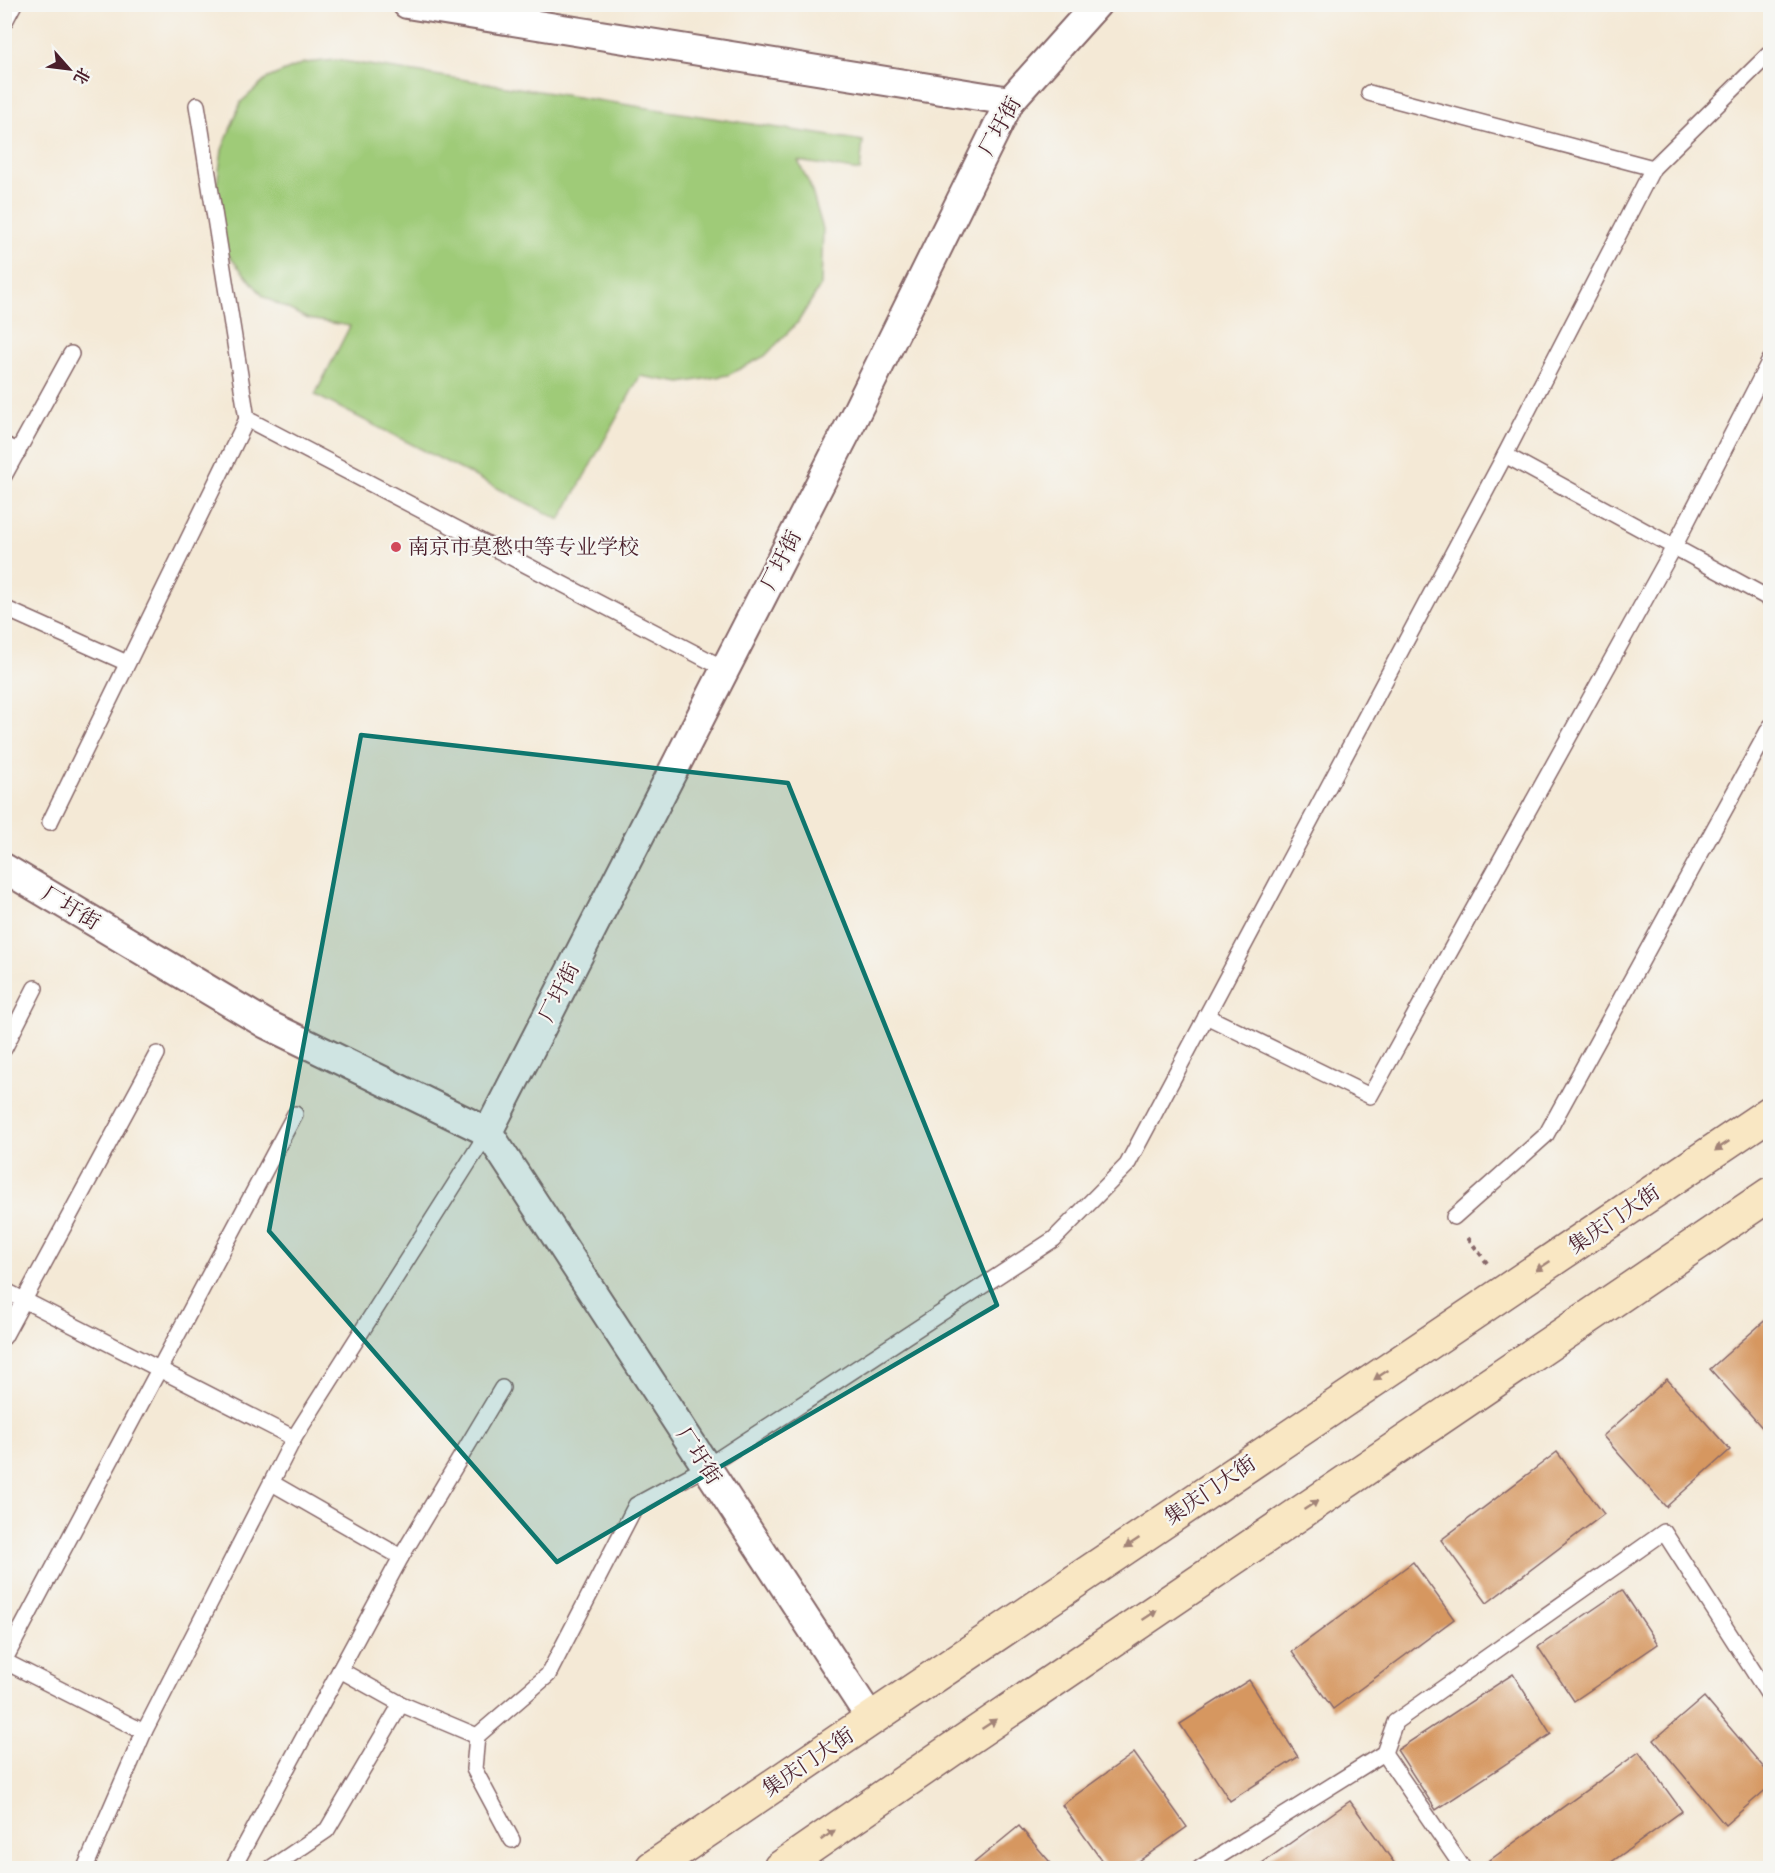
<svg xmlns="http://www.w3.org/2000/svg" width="1775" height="1873" viewBox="0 0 1775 1873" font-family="Alegreya,'Noto Serif SC',serif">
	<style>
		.green { fill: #9fcb78; stroke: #747552; stroke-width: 1.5 }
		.building { fill: #d69761 }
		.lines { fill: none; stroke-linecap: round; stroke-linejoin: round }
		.service-casing { stroke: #866667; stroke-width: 18 }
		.minor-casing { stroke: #866667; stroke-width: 32 }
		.secondary-casing { stroke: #866667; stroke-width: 36 }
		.path { stroke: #866667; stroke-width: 4; stroke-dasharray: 4.5 4.5; stroke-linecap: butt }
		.service { stroke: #fff; stroke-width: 15 }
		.minor { stroke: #fff; stroke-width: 28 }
		.secondary { stroke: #f9e7c3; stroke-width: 33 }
		.oneway { fill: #a28377 }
		.marked { fill: #0f766e; fill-opacity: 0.2; stroke: #0f766e; stroke-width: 4.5; stroke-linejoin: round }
		.poi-dot { fill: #d1495b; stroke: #f6f6f2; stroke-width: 2 }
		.labels { text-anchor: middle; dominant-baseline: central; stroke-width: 4.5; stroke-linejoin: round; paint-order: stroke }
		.street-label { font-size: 21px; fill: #4a1f2b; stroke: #f6f6f2 }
		.poi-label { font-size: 21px; fill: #4a1f2b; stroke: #f6f6f2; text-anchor: start }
	</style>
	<rect width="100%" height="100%" fill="#f6f6f2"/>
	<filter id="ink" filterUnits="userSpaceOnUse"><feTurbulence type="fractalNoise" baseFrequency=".0167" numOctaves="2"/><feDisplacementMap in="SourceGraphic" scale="12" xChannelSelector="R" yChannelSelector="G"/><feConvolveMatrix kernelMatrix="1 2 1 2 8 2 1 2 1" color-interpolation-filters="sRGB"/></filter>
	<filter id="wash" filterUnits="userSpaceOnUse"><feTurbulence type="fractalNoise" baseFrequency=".008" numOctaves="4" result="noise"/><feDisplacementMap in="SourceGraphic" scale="24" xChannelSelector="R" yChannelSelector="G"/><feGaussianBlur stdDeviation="1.35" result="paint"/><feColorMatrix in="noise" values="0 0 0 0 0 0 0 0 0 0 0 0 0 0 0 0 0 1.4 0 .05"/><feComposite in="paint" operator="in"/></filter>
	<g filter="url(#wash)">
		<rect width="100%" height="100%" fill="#f4e9d6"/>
		<path class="green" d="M 336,60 L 863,141 L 860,171 L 798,161 L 810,185 L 823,229 L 821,285 L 798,322 L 765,356 L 728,375 L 681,383 L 640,376 L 560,520 L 315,395 L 350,326 L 308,319 L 264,297 L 223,249 L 214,205 L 222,150 L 241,102 L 268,78 L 304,63 Z"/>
		<g id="blocks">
			<g class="building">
				<path d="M 1770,1316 L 1770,1428 L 1766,1432 L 1710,1369 Z"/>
				<path d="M 1667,1379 L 1730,1450 L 1666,1507 L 1603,1436 Z"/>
				<path d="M 1557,1452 L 1604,1514 L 1487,1603 L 1441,1540 Z"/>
				<path d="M 1413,1562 L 1454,1619 L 1333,1709 L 1292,1652 Z"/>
				<path d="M 1622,1590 L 1658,1644 L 1574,1701 L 1538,1647 Z"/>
				<path d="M 1513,1674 L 1551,1734 L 1436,1810 L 1397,1750 Z"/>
				<path d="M 1249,1680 L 1298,1757 L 1230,1801 L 1180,1724 Z"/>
				<path d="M 1704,1697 L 1770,1775 L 1770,1786 L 1725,1825 L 1654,1740 Z"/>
				<path d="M 1639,1752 L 1682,1811 L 1603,1868 L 1479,1868 Z"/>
				<path d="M 1134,1753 L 1187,1827 L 1129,1868 L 1107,1868 L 1062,1805 Z"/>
				<path d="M 1350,1801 L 1395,1864 L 1389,1868 L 1255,1868 Z"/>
				<path d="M 1019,1826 L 1055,1868 L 968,1868 Z"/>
			</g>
		</g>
	</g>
	<g filter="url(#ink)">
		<use href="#blocks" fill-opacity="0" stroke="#866667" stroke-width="1.5"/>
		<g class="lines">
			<g class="service-casing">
				<g id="service">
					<path d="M 4,23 L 14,4"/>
					<path d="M 1369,93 L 1653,168"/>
					<path d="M 197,105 L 247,419 L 725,669"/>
					<path d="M 4,444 L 18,452"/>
					<path d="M 1505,455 L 1770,599"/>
					<path d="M 4,476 L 71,354"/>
					<path d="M 4,608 L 127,663"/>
					<path d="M 50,822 L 247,419"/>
					<path d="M 1206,1016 L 1370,1096 L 1674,547 L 1770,360"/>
					<path d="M 4,1049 L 35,988"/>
					<path d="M 1454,1217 L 1546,1135 L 1770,727"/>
					<path d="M 4,1290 L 294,1438"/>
					<path d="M 4,1337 L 157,1054"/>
					<path d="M 272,1483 L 401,1557"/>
					<path d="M 4,1661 L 295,1114"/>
					<path d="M 4,1661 L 144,1732"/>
					<path d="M 340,1670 L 401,1704"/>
					<path d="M 477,1736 L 474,1769 L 512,1840"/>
					<path d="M 1384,1753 L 1463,1868"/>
					<path d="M 85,1868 L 144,1732 L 294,1438 L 488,1132"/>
					<path d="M 233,1868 L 401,1557 L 502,1388"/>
					<path d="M 271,1868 L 327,1830 L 401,1704 L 477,1736 L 548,1675 L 636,1505 L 706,1467 L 1054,1239 L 1127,1165 L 1505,455 L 1653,168 L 1770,53"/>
					<path d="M 1200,1868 L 1384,1753 L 1395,1722 L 1664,1532 L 1770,1697"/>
				</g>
			</g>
			<g class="minor-casing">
				<g id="minor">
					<path d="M 407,4 L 1010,101"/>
					<path d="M 4,868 L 266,1024 L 488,1132 L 871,1719"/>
					<path d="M 488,1132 L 850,425 L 1010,101 L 1097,4"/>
				</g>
			</g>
			<g class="secondary-casing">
				<g id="secondary">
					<path d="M 652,1868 L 871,1719 L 1770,1113"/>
					<path d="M 780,1868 L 951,1750 L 1770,1194"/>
				</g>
			</g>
			<path class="path" d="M 1468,1238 L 1487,1263"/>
			<use href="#service" class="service"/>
			<use href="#minor" class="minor"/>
			<use href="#secondary" class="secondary"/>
		</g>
		<defs><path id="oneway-solid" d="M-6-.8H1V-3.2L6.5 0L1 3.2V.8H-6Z" transform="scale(1.5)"/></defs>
		<g class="oneway">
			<use href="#oneway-solid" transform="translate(1722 1146) rotate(146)"/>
			<use href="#oneway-solid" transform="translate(1543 1266) rotate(146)"/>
			<use href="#oneway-solid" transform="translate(1381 1375) rotate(146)"/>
			<use href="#oneway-solid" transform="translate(1311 1505) rotate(-34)"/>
			<use href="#oneway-solid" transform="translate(1132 1543) rotate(146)"/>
			<use href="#oneway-solid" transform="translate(1150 1615) rotate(-34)"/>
			<use href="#oneway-solid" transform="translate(989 1724) rotate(-34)"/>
			<use href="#oneway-solid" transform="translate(828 1835) rotate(-35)"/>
		</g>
	</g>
	<path class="marked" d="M 361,735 L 788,783 L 997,1305 L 557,1562 L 269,1231 Z"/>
	<circle class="poi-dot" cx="396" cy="547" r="6"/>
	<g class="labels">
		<g class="street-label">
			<text transform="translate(1000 126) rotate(-61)">厂圩街</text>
			<text transform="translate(781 560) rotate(-63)">厂圩街</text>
			<text transform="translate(71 908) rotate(31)">厂圩街</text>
			<text transform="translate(559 992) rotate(-63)">厂圩街</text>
			<text transform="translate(1614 1219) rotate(-34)">集庆门大街</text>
			<text transform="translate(699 1456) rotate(57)">厂圩街</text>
			<text transform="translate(1210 1490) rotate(-34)">集庆门大街</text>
			<text transform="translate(808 1762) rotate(-34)">集庆门大街</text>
		</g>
		<g class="poi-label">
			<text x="408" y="547">南京市莫愁中等专业学校</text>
		</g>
	</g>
	<rect width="1775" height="1873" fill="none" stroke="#f6f6f2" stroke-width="24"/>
	<g transform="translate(69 69) rotate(118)" stroke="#f6f6f2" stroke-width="4.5" paint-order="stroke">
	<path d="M0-4.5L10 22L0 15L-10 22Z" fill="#4a1f2b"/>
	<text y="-9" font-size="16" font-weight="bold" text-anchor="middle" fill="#4a1f2b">北</text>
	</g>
</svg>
